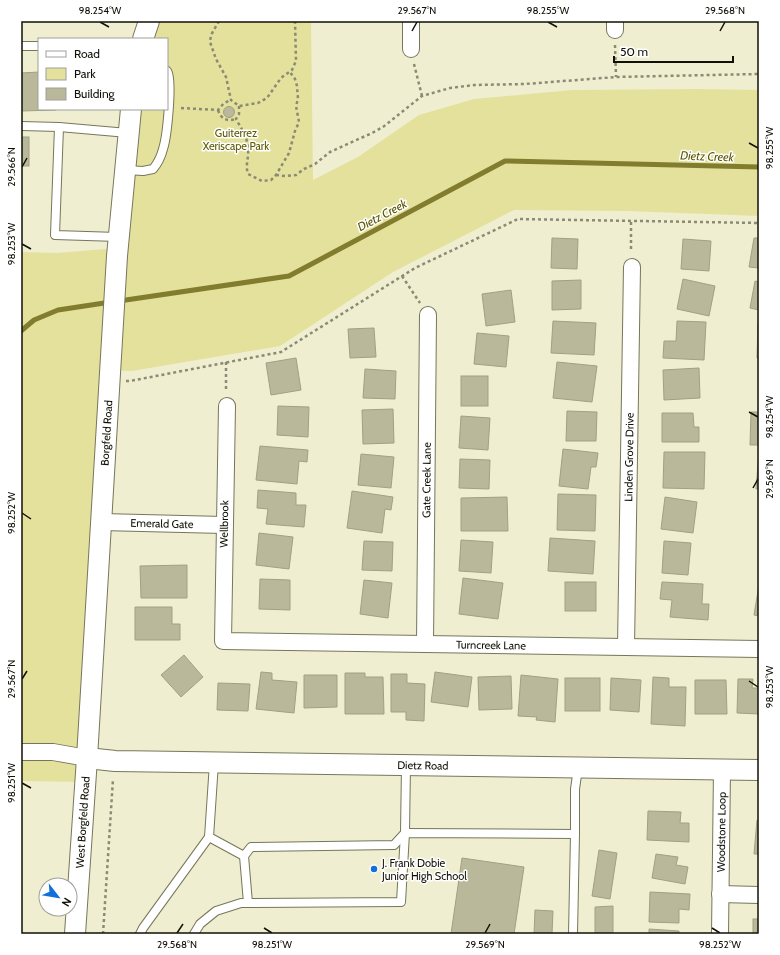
<svg xmlns="http://www.w3.org/2000/svg" width="780" height="955" viewBox="0 0 780 955" font-family="Cabin,sans-serif">
	<style>
		.green { fill: #e4e19c }
		.lines { fill: none; stroke-linecap: round; stroke-linejoin: round }
		.stream { stroke: #827c2e; stroke-width: 5 }
		.building { fill: #b9b89b; stroke: #a1a084 }
		.service-casing { stroke: #77765b; stroke-width: 10 }
		.minor-casing { stroke: #77765b; stroke-width: 18 }
		.tertiary-casing { stroke: #77765b; stroke-width: 22 }
		.path { stroke: #8b8a75; stroke-width: 2.5; stroke-dasharray: 3 3; stroke-linecap: butt }
		.service { stroke: #fff; stroke-width: 8 }
		.minor { stroke: #fff; stroke-width: 16 }
		.tertiary { stroke: #fff; stroke-width: 20 }
		.ticks { fill: none; stroke: #111006; stroke-width: 1.5 }
		.poi-dot { fill: #1170d9; stroke: #fff; stroke-width: 1.5 }
		.labels { text-anchor: middle; dominant-baseline: central; stroke-width: 3; stroke-linejoin: round; paint-order: stroke }
		.park-label { font-size: 11px; fill: #5e5904; stroke: #fff }
		.street-label { font-size: 11px; fill: #111006; stroke: #fff }
		.poi-label { font-size: 11px; fill: #111006; stroke: #fff; text-anchor: start }
		.water-label { font-size: 12px; font-style: italic; fill: #5b5600; stroke: #fff }
		.neatline { fill: none; stroke: #111006; stroke-width: 1.5 }
		.ticks-label { font-size: 10px; text-anchor: middle; fill: #111006 }
	</style>
	<rect width="100%" height="100%" fill="#efeed0"/>
	<path class="green" d="M 149,21 L 311,21 L 313,180 L 358,157 L 419,115 L 474,99 L 572,90 L 698,89 L 759,90 L 759,216 L 628,211 L 514,210 L 393,272 L 280,346 L 132,371 L 110,370 L 83,782 L 21,781 L 21,252 L 57,253 L 118,248 L 131,109 L 167,109 L 167,39 L 143,39 Z"/>
	<g class="lines">
		<g class="stream">
			<path d="M 119,301 L 289,276 L 505,161 L 759,167"/>
			<path d="M 21,331 L 34,320 L 58,310 L 111,302"/>
		</g>
	</g>
	<g class="building">
		<path d="M 39,72 L 39,109 L 56,109 L 56,110 L 21,111 L 21,73 Z"/>
		<circle cx="229" cy="112" r="5.5"/>
		<rect x="21" y="137" width="8" height="29"/>
		<path d="M 552,238 L 578,239 L 577,269 L 551,268 Z"/>
		<path d="M 754,238 L 759,238 L 759,268 L 749,267 Z"/>
		<path d="M 683,239 L 711,241 L 709,271 L 681,269 Z"/>
		<path d="M 683,279 L 715,286 L 709,316 L 677,309 Z"/>
		<path d="M 581,280 L 581,309 L 552,310 L 552,281 Z"/>
		<path d="M 755,281 L 759,282 L 759,310 L 750,308 Z"/>
		<path d="M 511,290 L 515,322 L 486,326 L 482,294 Z"/>
		<path d="M 553,321 L 596,323 L 594,355 L 551,353 Z"/>
		<path d="M 677,321 L 706,322 L 704,360 L 663,358 L 664,341 L 676,341 Z"/>
		<path d="M 758,322 L 759,322 L 759,358 L 757,358 Z"/>
		<path d="M 374,328 L 376,357 L 350,358 L 348,329 Z"/>
		<path d="M 477,333 L 509,336 L 506,367 L 474,364 Z"/>
		<path d="M 296,358 L 301,390 L 271,395 L 266,363 Z"/>
		<path d="M 557,362 L 597,366 L 592,402 L 553,398 Z"/>
		<path d="M 699,368 L 700,398 L 664,400 L 663,370 Z"/>
		<path d="M 365,369 L 396,371 L 395,399 L 363,398 Z"/>
		<rect x="461" y="376" width="27" height="30"/>
		<path d="M 278,406 L 309,407 L 308,437 L 277,435 Z"/>
		<path d="M 393,409 L 394,443 L 363,444 L 362,410 Z"/>
		<path d="M 567,411 L 597,412 L 596,441 L 566,441 Z"/>
		<path d="M 751,412 L 759,412 L 759,445 L 750,445 Z"/>
		<path d="M 662,413 L 693,413 L 694,427 L 699,427 L 699,442 L 662,442 Z"/>
		<path d="M 461,416 L 490,418 L 488,450 L 459,448 Z"/>
		<path d="M 260,446 L 308,450 L 307,462 L 299,461 L 297,484 L 256,480 Z"/>
		<path d="M 563,449 L 598,453 L 596,467 L 591,467 L 588,489 L 559,486 Z"/>
		<path d="M 664,452 L 705,452 L 704,489 L 663,488 Z"/>
		<path d="M 759,452 L 759,489 L 756,489 Z"/>
		<path d="M 361,454 L 394,457 L 391,488 L 358,485 Z"/>
		<path d="M 460,459 L 490,460 L 489,489 L 459,488 Z"/>
		<path d="M 258,490 L 296,493 L 296,505 L 306,505 L 304,527 L 266,524 L 268,509 L 257,508 Z"/>
		<path d="M 352,491 L 393,497 L 391,510 L 385,509 L 382,533 L 347,528 Z"/>
		<path d="M 558,494 L 596,495 L 595,531 L 557,530 Z"/>
		<path d="M 507,497 L 508,531 L 461,531 L 461,498 Z"/>
		<path d="M 665,497 L 697,502 L 693,533 L 661,529 Z"/>
		<path d="M 259,533 L 293,537 L 289,569 L 256,565 Z"/>
		<path d="M 550,538 L 595,541 L 593,574 L 548,571 Z"/>
		<path d="M 461,540 L 493,542 L 491,573 L 459,571 Z"/>
		<path d="M 364,541 L 393,542 L 392,571 L 362,570 Z"/>
		<path d="M 664,541 L 691,543 L 688,575 L 662,573 Z"/>
		<path d="M 187,565 L 187,598 L 141,598 L 140,566 Z"/>
		<path d="M 463,578 L 503,583 L 498,619 L 459,614 Z"/>
		<path d="M 260,579 L 290,580 L 290,610 L 259,609 Z"/>
		<path d="M 364,580 L 392,583 L 388,618 L 360,614 Z"/>
		<rect x="565" y="582" width="31" height="29"/>
		<path d="M 662,582 L 703,584 L 702,604 L 709,604 L 708,620 L 670,617 L 672,600 L 660,599 Z"/>
		<path d="M 759,585 L 759,616 L 754,615 Z"/>
		<path d="M 135,607 L 172,607 L 172,624 L 180,624 L 180,640 L 135,640 Z"/>
		<path d="M 184,655 L 203,677 L 181,697 L 161,675 Z"/>
		<path d="M 261,672 L 272,673 L 272,680 L 297,682 L 294,713 L 256,709 Z"/>
		<path d="M 435,672 L 472,677 L 468,707 L 431,702 Z"/>
		<path d="M 345,673 L 365,673 L 365,677 L 383,677 L 384,714 L 345,714 Z"/>
		<path d="M 391,674 L 407,674 L 407,683 L 425,684 L 424,721 L 406,720 L 406,712 L 391,712 Z"/>
		<path d="M 304,675 L 337,675 L 337,707 L 304,708 Z"/>
		<path d="M 521,675 L 558,679 L 555,722 L 536,720 L 537,717 L 518,716 Z"/>
		<path d="M 511,676 L 512,709 L 479,710 L 478,677 Z"/>
		<path d="M 653,677 L 669,678 L 669,687 L 686,687 L 685,726 L 651,724 Z"/>
		<rect x="565" y="678" width="35" height="33"/>
		<path d="M 611,678 L 641,680 L 639,712 L 610,710 Z"/>
		<path d="M 738,679 L 753,679 L 752,688 L 759,688 L 759,714 L 737,713 Z"/>
		<path d="M 695,680 L 726,680 L 727,714 L 695,714 Z"/>
		<path d="M 218,683 L 250,684 L 248,711 L 217,710 Z"/>
		<path d="M 648,811 L 681,812 L 680,823 L 689,823 L 689,842 L 647,840 Z"/>
		<path d="M 757,820 L 759,820 L 759,854 L 754,854 Z"/>
		<path d="M 599,850 L 617,853 L 610,899 L 592,896 Z"/>
		<path d="M 656,854 L 678,857 L 676,865 L 688,867 L 685,884 L 652,878 Z"/>
		<path d="M 462,858 L 524,867 L 514,934 L 451,934 Z"/>
		<path d="M 650,892 L 690,894 L 689,910 L 679,909 L 679,923 L 649,922 Z"/>
		<path d="M 613,906 L 613,934 L 595,934 L 595,907 Z"/>
		<path d="M 535,910 L 553,911 L 552,934 L 534,934 Z"/>
		<rect x="753" y="919" width="6" height="15"/>
		<path d="M 649,929 L 679,931 L 679,934 L 649,934 Z"/>
	</g>
	<g class="lines">
		<g class="service-casing">
			<g id="service">
				<path d="M 21,46 L 39,46"/>
				<path d="M 21,126 L 59,127 L 128,133"/>
				<path d="M 59,127 L 55,235 L 118,237"/>
				<path d="M 126,170 L 143,171 L 153,169 C 158,163 161,157 163,149 C 167,137 173,80 167,71"/>
				<path d="M 209,837 L 244,856 L 251,847 L 394,845 L 405,833 L 575,834 L 575,789 L 578,768"/>
				<path d="M 244,856 L 248,903"/>
				<path d="M 140,934 L 143,928 L 209,837 L 214,763"/>
				<path d="M 194,934 L 200,924 L 216,911 L 241,903 L 401,902 L 405,833 L 406,765"/>
				<path d="M 573,934 L 575,834"/>
			</g>
		</g>
		<g class="minor-casing">
			<g id="minor">
				<path d="M 411,21 L 411,49"/>
				<path d="M 615,30 L 615,21"/>
				<path id="s1" d="M 227,406 L 223,641 L 759,649"/>
				<path id="s2" d="M 101,522 L 224,525"/>
				<path id="s3" d="M 425,644 L 428,315"/>
				<path id="s4" d="M 626,647 L 632,267"/>
				<path d="M 21,752 L 53,752 L 87,758"/>
				<path d="M 720,894 L 759,895"/>
				<path id="s5" d="M 720,934 L 722,769"/>
			</g>
		</g>
		<g class="tertiary-casing">
			<g id="tertiary">
				<path d="M 143,39 L 149,21"/>
				<path id="s6" d="M 87,758 L 115,761 L 759,770"/>
				<path id="s7" d="M 75,934 L 87,758 L 117,256 L 131,109"/>
			</g>
		</g>
		<g class="path">
			<path d="M 219,21 L 211,35 L 210,42 L 216,59 L 226,77 L 231,100 L 239,106 L 258,103 L 267,98 L 281,78 L 292,70 L 296,61 L 295,21"/>
			<path d="M 615,45 L 616,77"/>
			<path d="M 414,64 L 422,96"/>
			<path d="M 239,106 L 239,114 L 236,119 C 241,128 248,138 248,149 C 249,158 245,165 248,174 L 262,181 L 271,180 L 276,175 L 289,153 L 295,131 L 299,122 L 296,106 L 298,99 L 297,86 L 295,79 L 290,72"/>
			<path d="M 181,108 L 218,110 L 224,103 L 231,100"/>
			<path d="M 218,110 C 221,119 227,122 236,119"/>
			<path d="M 276,175 L 285,176 L 296,175 L 304,169 L 315,164 L 330,152 L 372,133 L 383,127 L 422,96 L 450,88 L 474,85 L 525,84 L 616,77 L 759,74"/>
			<path d="M 631,222 L 631,252"/>
			<path d="M 402,276 L 420,303"/>
			<path d="M 226,362 L 226,392"/>
			<path d="M 126,381 L 130,381 L 281,352 L 415,268 L 518,219 L 759,223"/>
			<path d="M 103,934 L 113,779"/>
		</g>
		<use href="#service" class="service"/>
		<use href="#minor" class="minor"/>
		<use href="#tertiary" class="tertiary"/>
	</g>
	<path class="ticks" d="M 100,22 L 109,27M 548,22 L 557,27M 412,31 L 417,22M 720,31 L 725,22M 749,143 L 758,148M 22,167 L 27,158M 22,244 L 31,249M 749,412 L 758,417M 753,488 L 758,479M 22,513 L 31,519M 22,679 L 27,671M 749,681 L 758,687M 22,783 L 31,788M 264,928 L 272,933M 712,928 L 720,933M 177,933 L 183,924M 485,933 L 490,924"/>
	<circle class="poi-dot" cx="374" cy="869" r="4"/>
	<g class="labels">
		<g class="park-label">
			<text x="236" y="133">Guiterrez<tspan x="236" dy="13">Xeriscape Park</tspan></text>
		</g>
		<g class="street-label">
			<text stroke="none"><textPath href="#s7" startOffset="502">Borgfeld Road</textPath></text>
			<text stroke="none"><textPath href="#s4" startOffset="190">Linden Grove Drive</textPath></text>
			<text stroke="none"><textPath href="#s3" startOffset="164">Gate Creek Lane</textPath></text>
			<text stroke="none"><textPath href="#s2" startOffset="61">Emerald Gate</textPath></text>
			<text transform="translate(224 524) rotate(-89)">Wellbrook</text>
			<text stroke="none"><textPath href="#s1" startOffset="503">Turncreek Lane</textPath></text>
			<text stroke="none"><textPath href="#s6" startOffset="336">Dietz Road</textPath></text>
			<text stroke="none"><textPath href="#s7" startOffset="112">West Borgfeld Road</textPath></text>
			<text stroke="none"><textPath href="#s5" startOffset="102">Woodstone Loop</textPath></text>
		</g>
		<g class="poi-label">
			<text x="382" y="863">J. Frank Dobie<tspan x="382" dy="13">Junior High School</tspan></text>
		</g>
		<g class="water-label">
			<text transform="translate(707 156) rotate(2)">Dietz Creek</text>
			<text transform="translate(382 215) rotate(-28)">Dietz Creek</text>
		</g>
	</g>
	<rect width="780" height="955" fill="none" stroke="#ffffff" stroke-width="44"/>
	<rect x="38" y="38" width="130" height="72" fill="#ffffff" stroke="#a09f9b"/>
	<rect x="46" y="51" width="20" height="6" fill="#ffffff" stroke="#a09f9b"/>
	<text x="74" y="58" font-size="12" fill="#111006">Road</text>
	<rect x="46" y="68" width="20" height="12" fill="#e4e19c" stroke="#a09f9b"/>
	<text x="74" y="78" font-size="12" fill="#111006">Park</text>
	<rect x="46" y="88" width="20" height="12" fill="#b9b89b" stroke="#a09f9b"/>
	<text x="74" y="98" font-size="12" fill="#111006">Building</text>
	<g transform="translate(58 897) rotate(121)"><circle r="19" fill="#ffffff" stroke="#a09f9b"/>
	<path d="M0-3L7 15L0 10L-7 15Z" fill="#1170d9"/>
	<text y="-6" font-size="11" font-weight="bold" text-anchor="middle" fill="#111006">N</text>
	</g>
	<path d="M614 56v6h119v-6" fill="none" stroke="#111006" stroke-width="2"/>
	<text x="620" y="56" font-size="12" fill="#111006" stroke="#ffffff" stroke-width="3" paint-order="stroke">50 m</text>
	<rect x="22" y="22" width="736" height="911" class="neatline"/>
	<g class="ticks-label">
		<text x="100" y="14">98.254°W</text>
		<text x="417" y="14">29.567°N</text>
		<text x="548" y="14">98.255°W</text>
		<text x="725" y="14">29.568°N</text>
		<text transform="translate(769 148) rotate(-90)" y="4">98.255°W</text>
		<text transform="translate(11 167) rotate(-90)" y="4">29.566°N</text>
		<text transform="translate(11 244) rotate(-90)" y="4">98.253°W</text>
		<text transform="translate(769 417) rotate(-90)" y="4">98.254°W</text>
		<text transform="translate(769 479) rotate(-90)" y="4">29.569°N</text>
		<text transform="translate(11 513) rotate(-90)" y="4">98.252°W</text>
		<text transform="translate(11 679) rotate(-90)" y="4">29.567°N</text>
		<text transform="translate(769 687) rotate(-90)" y="4">98.253°W</text>
		<text transform="translate(11 783) rotate(-90)" y="4">98.251°W</text>
		<text x="177" y="948">29.568°N</text>
		<text x="272" y="948">98.251°W</text>
		<text x="485" y="948">29.569°N</text>
		<text x="720" y="948">98.252°W</text>
	</g>
</svg>
